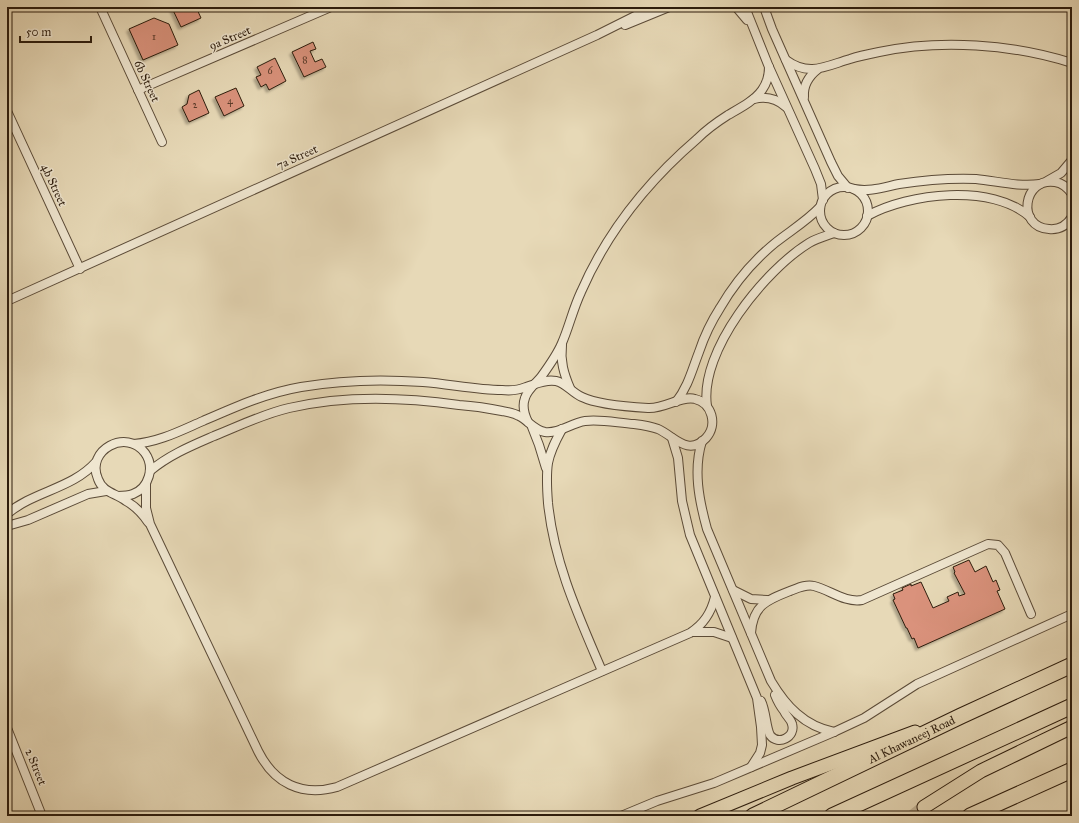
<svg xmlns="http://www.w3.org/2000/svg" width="1079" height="823" viewBox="0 0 1079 823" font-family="'IM FELL Great Primer',serif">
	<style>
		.building { fill: #da927c; stroke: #2c1c0d; filter: url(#shadow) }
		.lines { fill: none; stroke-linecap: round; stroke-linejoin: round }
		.primary-tunnel { stroke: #c2b395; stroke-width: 13; stroke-dasharray: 13 6; stroke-linecap: butt }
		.street-casing { stroke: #5b4b38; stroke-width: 10 }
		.primary-casing { stroke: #2c1c0d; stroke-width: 15 }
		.highway-casing { stroke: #2c1c0d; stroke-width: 17 }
		.street { stroke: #efe6d0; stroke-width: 8 }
		.primary { stroke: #e7d9b7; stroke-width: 13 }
		.highway { stroke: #e7d9b7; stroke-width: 15 }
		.labels { text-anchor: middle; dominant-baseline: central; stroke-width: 3; stroke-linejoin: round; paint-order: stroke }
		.number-label { font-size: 10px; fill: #583a29 }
		.street-label { font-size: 12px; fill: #2c1c0d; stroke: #efe6d0 }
	</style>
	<defs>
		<filter id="shadow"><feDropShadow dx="-2.5" dy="2.5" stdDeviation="1" flood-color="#0004"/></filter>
	</defs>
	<rect width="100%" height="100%" fill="#e7d9b7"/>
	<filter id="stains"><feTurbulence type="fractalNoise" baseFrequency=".005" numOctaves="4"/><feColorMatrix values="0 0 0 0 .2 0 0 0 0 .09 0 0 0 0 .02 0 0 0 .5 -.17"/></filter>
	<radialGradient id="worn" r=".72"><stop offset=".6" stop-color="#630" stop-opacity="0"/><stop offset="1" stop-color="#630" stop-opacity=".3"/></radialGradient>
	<g class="building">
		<path d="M 175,7 L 196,7 L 201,18 L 181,27 L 172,8 Z"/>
		<path d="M 154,18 L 169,24 L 178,45 L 143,60 L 129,29 Z"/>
		<path d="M 313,42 L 316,49 L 310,51 L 315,62 L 322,59 L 326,67 L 304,77 L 292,52 Z"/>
		<path d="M 275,58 L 286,81 L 269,90 L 266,84 L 261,87 L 256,77 L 261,75 L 257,67 Z"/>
		<path d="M 236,88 L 244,106 L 224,116 L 215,97 Z"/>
		<path d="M 199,90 L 209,113 L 189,122 L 182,107 L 187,104 L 189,95 Z"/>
		<path d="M 969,560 L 975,572 L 986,566 L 993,582 L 996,580 L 1000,590 L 997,591 L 1005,609 L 918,648 L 914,638 L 912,639 L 907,628 L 906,628 L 893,600 L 895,599 L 893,594 L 903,590 L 902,588 L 911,584 L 911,586 L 921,582 L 933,608 L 949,601 L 947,597 L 958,592 L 959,596 L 965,594 L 954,573 L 955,572 L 953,567 Z"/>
	</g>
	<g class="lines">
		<path class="primary-tunnel" d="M 913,816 L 924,807"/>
		<g class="street-casing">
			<g id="street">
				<path d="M 100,7 L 162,142"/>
				<path d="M 736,7 L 747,20"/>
				<path d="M 745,7 L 769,67 L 815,169 L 821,184 L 823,200"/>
				<path d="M 764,7 L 772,29 L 831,162 L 838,176 L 848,188"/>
				<path d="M 625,25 L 669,7"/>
				<path d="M 786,60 C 809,77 826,66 850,59 C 859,56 869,54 879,52 C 940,39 1013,44 1072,63"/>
				<path d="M 138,90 L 331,7"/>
				<path d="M 804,97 C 803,85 809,76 818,69"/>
				<path d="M 754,99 C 766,96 777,99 786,107"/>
				<path d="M 7,111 L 80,269"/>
				<path d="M 1047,181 L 1061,173 L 1072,160"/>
				<circle cx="844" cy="211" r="24"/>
				<path d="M 854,189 C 870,192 884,187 899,184 C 925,180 950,178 976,179 C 997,181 1018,187 1040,184"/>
				<path d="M 1072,194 C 1068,188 1062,183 1055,182 C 1023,177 1016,227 1049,229 C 1059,230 1067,225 1072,217"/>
				<path d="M 867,216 C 909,193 992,183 1030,217"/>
				<path d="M 7,301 L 597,35 L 653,7"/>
				<path d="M 562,345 C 560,361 564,374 570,388"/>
				<path d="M 676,402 C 688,387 692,370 699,352 C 704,337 711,322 720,308 C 734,284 753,261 775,243 C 790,231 807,221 820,207"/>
				<path d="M 707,406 C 699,351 765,270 809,243 C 817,238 826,236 834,233"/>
				<path d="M 528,422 C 524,414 522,406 525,398 C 527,390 536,383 541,377 C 549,366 557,355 562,343 C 569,327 573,309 581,292 C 607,232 647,182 697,139 C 706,130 717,122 728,115 C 740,108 754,101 762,90 C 767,83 769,76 769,67"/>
				<path d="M 532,427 L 539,445 L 546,468"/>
				<path d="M 562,429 C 556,440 550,451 548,463 C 546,476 547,490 548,503 C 554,563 579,617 602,671"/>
				<path d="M 672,438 L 678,458 L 682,501 L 690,535 L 757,698 L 761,727 L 762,745 L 760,753 L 751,767"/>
				<path d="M 702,441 C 693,470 699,500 707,529 L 771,681 C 786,706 804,726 834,732"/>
				<path d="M 134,444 C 159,442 180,431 203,421 C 235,407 266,393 301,387 C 341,380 383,379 423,382 C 450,384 476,390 502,390 C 511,391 519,390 526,387 C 536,384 545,379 556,381 C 566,383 572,393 582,397 C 596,404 631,407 648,408 C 665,409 682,395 695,399 C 712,403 718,425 706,438 C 688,457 674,436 658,429 C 650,426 642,425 634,424 C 618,423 601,419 585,421 C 571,423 559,434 545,432 C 534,430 529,421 519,416 C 514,413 507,412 502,411 C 488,408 473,406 459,405 C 403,397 344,395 289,408 C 263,414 239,426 214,436 C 191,446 169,455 150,471"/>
				<path d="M 146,484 L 146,508 L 150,524 L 258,751 C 274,783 301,797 337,787 L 690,633 C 704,624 711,613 715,597"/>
				<path d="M 118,496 C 123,496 128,496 133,494 C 149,488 155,467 145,453 C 127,428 85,450 98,479 C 103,493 116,493 126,501 C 135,506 142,513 148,522"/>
				<path d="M 7,514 C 34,491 72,489 96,462"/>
				<path d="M 7,526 L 28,520 L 88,494 L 106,491"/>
				<path d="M 733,590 L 751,599 L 767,600"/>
				<path d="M 693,632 L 714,632 L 732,638"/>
				<path d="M 751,633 C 753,605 767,600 790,591 C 798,588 806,584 814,586 C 830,590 845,603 862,600 L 988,544 L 998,545 L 1005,553 L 1031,614"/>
				<path d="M 761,701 C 766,711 766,728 770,735 C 778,746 796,737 792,724 C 791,719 786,716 784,711 C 780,706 777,700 775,695"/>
				<path d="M 7,728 L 42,816"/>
				<path d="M 621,816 L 657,801 L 714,783 L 834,732 L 864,718 L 917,684 L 1072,614"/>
			</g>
		</g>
		<g class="primary-casing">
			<g id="primary">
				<path d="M 924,807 L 981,771 L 1072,727"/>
				<path d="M 700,816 L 792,778 L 915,732"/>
			</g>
		</g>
		<g class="highway-casing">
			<g id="highway">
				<path id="s1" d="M 753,816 L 961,716 L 1072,665"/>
				<path d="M 832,816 L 1072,706"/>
				<path d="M 970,816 L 1072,770"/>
			</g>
		</g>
		<use href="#street" class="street"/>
		<use href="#primary" class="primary"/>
		<use href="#highway" class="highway"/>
	</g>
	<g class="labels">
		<g class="number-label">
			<text x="154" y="37">1</text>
			<text x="305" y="60">8</text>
			<text x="270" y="71">6</text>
			<text x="230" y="101">4</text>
			<text x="195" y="105">2</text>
		</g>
		<g class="street-label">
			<text transform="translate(230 38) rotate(-23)">9a Street</text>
			<text transform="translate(147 81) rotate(65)">6b Street</text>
			<text transform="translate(297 157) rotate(-24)">7a Street</text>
			<text transform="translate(54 185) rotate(65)">4b Street</text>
			<text stroke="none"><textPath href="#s1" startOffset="176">Al Khawaneej Road</textPath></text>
			<text transform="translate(36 767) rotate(68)">2 Street</text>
		</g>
	</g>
	<rect width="1079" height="823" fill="none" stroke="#e7d9b7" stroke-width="24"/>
	<rect x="8" y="8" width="1063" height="807" fill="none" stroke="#2c1c0d" stroke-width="2"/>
	<rect x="12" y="12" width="1055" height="799" fill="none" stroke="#2c1c0d"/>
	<path d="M20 36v6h71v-6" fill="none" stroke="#2c1c0d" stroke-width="2"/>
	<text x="26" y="36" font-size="12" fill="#2c1c0d" stroke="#efe6d0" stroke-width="3" paint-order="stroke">50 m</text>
	<rect width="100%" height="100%" filter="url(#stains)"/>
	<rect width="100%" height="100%" fill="url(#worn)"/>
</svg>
